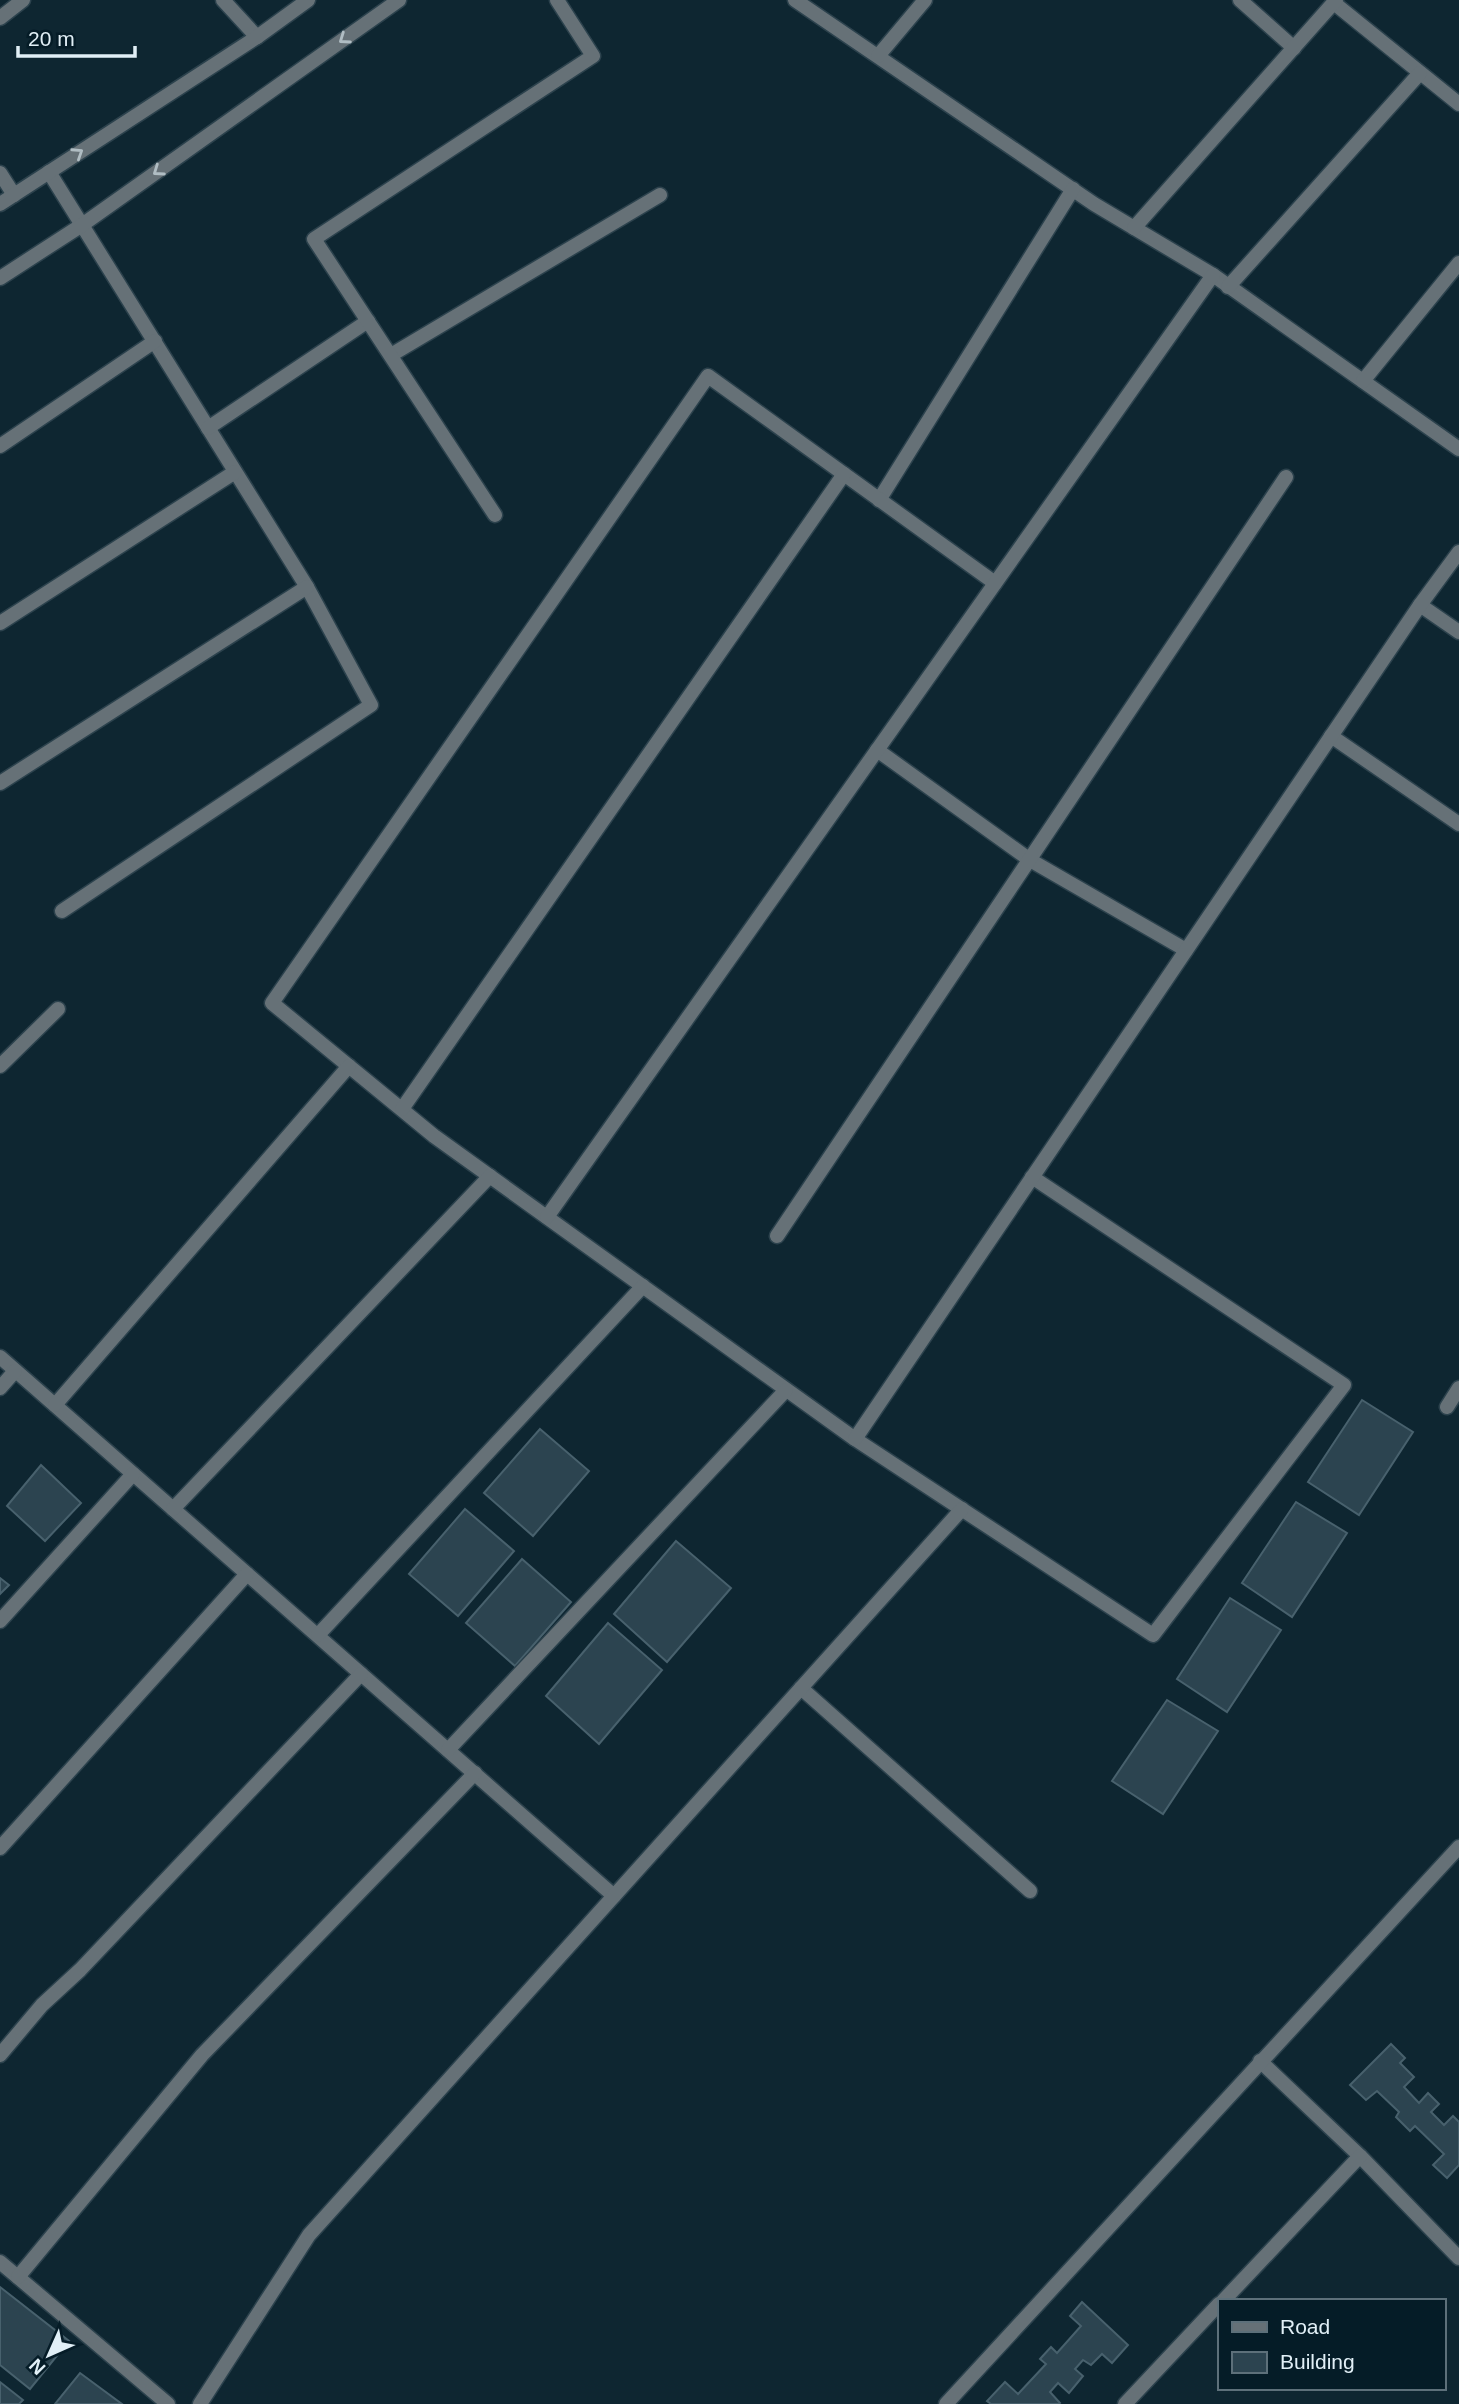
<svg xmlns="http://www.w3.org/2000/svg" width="1459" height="2404" viewBox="0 0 1459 2404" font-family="Arial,sans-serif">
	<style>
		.building { fill: #2c4450; stroke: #48616d; stroke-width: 2 }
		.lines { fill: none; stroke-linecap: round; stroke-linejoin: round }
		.service-casing { stroke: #2c424d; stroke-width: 17 }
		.minor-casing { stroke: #2c424d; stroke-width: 17 }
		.tertiary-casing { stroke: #2c424d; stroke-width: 17 }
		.service { stroke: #667177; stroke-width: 14 }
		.minor { stroke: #667177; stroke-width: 14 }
		.tertiary { stroke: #667177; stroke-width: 14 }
		.oneway { stroke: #b0bdc3 }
	</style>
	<rect width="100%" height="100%" fill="#0e2631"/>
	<g class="building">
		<path d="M 1362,1400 L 1413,1432 L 1359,1515 L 1308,1482 Z"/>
		<path d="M 540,1429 L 589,1471 L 533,1536 L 484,1493 Z"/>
		<path d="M 41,1465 L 81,1503 L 45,1541 L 7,1506 Z"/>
		<path d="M 1296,1502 L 1347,1533 L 1292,1617 L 1242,1583 Z"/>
		<path d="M 465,1509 L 514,1551 L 458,1616 L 409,1574 Z"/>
		<path d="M 676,1541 L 731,1588 L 667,1662 L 614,1614 Z"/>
		<path d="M 522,1559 L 571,1602 L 515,1666 L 466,1623 Z"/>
		<path d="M 0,1578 L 9,1585 L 0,1594 Z"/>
		<path d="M 1230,1598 L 1281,1630 L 1227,1712 L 1177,1679 Z"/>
		<path d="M 608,1623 L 662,1670 L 599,1744 L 546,1696 Z"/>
		<path d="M 1167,1700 L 1218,1731 L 1163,1814 L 1112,1781 Z"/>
		<path d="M 1391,2044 L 1405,2058 L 1400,2063 L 1414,2077 L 1404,2087 L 1419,2103 L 1428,2093 L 1439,2104 L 1431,2112 L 1444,2125 L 1453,2116 L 1459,2122 L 1459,2165 L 1447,2178 L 1433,2165 L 1444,2154 L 1415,2126 L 1410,2131 L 1396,2117 L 1399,2112 L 1377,2091 L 1366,2100 L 1350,2085 Z"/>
		<path d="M 0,2287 L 69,2341 L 30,2389 L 0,2365 Z"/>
		<path d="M 1082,2302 L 1128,2345 L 1112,2363 L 1102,2354 L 1091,2365 L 1083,2360 L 1075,2369 L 1083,2376 L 1069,2393 L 1058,2383 L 1050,2392 L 1060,2403 L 1059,2404 L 991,2404 L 987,2401 L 1005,2382 L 1018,2394 L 1046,2364 L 1040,2359 L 1051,2347 L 1057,2353 L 1081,2326 L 1070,2316 Z"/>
		<path d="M 80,2373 L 122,2404 L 55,2404 Z"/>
		<path d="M 0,2382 L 23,2400 L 19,2404 L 0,2404 Z"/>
	</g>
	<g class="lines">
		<g class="service-casing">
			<path id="service" d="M 0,1066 L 58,1009"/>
		</g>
		<g class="minor-casing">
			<g id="minor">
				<path d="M 223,0 L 257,37"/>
				<path d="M 795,0 L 1094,204 L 1213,275 L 1459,449"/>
				<path d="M 1240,0 L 1294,48"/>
				<path d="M 1334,3 L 1459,104"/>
				<path d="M 0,18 L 23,0"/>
				<path d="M 878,56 L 925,0"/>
				<path d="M 49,172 L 307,587 L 371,705 L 62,911"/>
				<path d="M 0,173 L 14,195"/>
				<path d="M 1134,228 L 1336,0"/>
				<path d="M 1228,287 L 1420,73"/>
				<path d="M 391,355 L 660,195"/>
				<path d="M 1363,381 L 1459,263"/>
				<path d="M 208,428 L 368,321"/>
				<path d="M 0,446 L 155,341"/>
				<path d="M 879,500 L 1073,189"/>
				<path d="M 495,515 L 314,239 L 593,56 L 557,0"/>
				<path d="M 995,583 L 708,376 L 272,1003 L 434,1136 L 855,1439 L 1153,1635 L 1344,1385 L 1032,1177"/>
				<path d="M 1420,605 L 1459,632"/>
				<path d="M 0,623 L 235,472"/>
				<path d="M 1331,736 L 1459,824"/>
				<path d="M 877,750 L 1030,860 L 1186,950"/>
				<path d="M 0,783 L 307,587"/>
				<path d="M 402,1109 L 844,474"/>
				<path d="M 547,1217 L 1213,275"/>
				<path d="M 777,1236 L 1286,477"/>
				<path d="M 0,1357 L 614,1896"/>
				<path d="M 0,1388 L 15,1371"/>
				<path d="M 55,1405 L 349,1066"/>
				<path d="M 1447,1407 L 1459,1388"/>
				<path d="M 855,1439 L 1420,605 L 1459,552"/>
				<path d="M 173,1509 L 490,1176"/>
				<path d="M 0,1621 L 133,1474"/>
				<path d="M 318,1635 L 643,1286"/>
				<path d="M 801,1688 L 1030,1891"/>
				<path d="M 448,1750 L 786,1390"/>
				<path d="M 0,1848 L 247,1574"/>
				<path d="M 0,2055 L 42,2005 L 80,1970 L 361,1674"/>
				<path d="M 1260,2061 L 1360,2156 L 1459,2258"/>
				<path d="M 0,2262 L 168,2404"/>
				<path d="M 18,2277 L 202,2055 L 475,1773"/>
				<path d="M 1223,2301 L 1360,2156"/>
				<path d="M 200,2404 L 309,2235 L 962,1509"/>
				<path d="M 946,2404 L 1459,1847"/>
				<path d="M 1125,2404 L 1219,2304"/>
			</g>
		</g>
		<g class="tertiary-casing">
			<g id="tertiary">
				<path d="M 0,204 L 257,37 L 308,0"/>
				<path d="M 0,278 L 82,225 L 399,0"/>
			</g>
		</g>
		<use href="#service" class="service"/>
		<use href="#minor" class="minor"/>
		<use href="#tertiary" class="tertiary"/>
	</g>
	<defs><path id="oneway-chevron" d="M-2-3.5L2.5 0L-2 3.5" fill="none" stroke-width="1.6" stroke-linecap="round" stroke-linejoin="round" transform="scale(1.75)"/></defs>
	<g class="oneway">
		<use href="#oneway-chevron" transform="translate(344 39) rotate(145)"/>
		<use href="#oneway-chevron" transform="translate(78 153) rotate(-33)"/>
		<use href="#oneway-chevron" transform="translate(158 171) rotate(145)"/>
	</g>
	<rect x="1218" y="2299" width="228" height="91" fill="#051c27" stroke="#5d707a" stroke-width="2"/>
	<rect x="1232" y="2322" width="35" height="10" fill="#667177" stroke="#5d707a" stroke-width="2"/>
	<text x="1280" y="2334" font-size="21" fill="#e1eff6">Road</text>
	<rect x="1232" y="2352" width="35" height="21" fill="#2c4450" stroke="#5d707a" stroke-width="2"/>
	<text x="1280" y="2369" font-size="21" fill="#e1eff6">Building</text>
	<g transform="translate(49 2355) rotate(225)" stroke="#051c27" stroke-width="5" paint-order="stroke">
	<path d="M0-5L12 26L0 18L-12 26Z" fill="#e1eff6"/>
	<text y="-10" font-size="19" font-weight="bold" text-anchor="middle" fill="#e1eff6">N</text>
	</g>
	<path d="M18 46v10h117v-10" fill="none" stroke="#e1eff6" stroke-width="3.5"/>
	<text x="28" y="46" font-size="21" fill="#e1eff6" stroke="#051c27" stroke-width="5" paint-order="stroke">20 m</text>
</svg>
